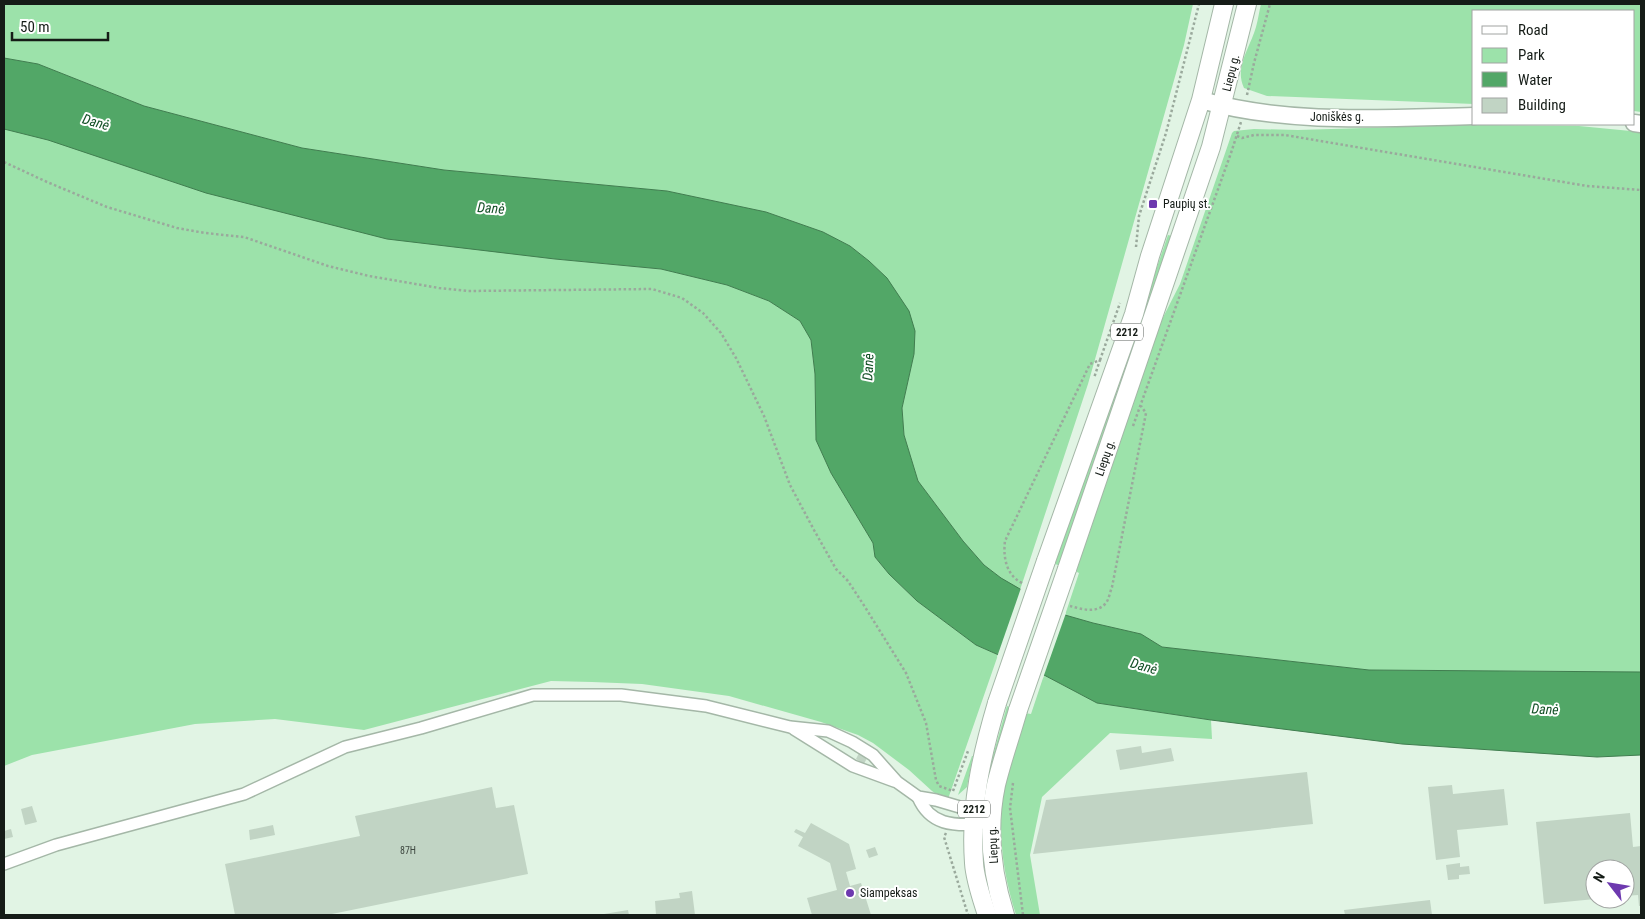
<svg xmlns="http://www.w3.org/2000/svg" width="1645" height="919" viewBox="0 0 1645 919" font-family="'Roboto Condensed',sans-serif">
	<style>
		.green { fill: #9ce2aa }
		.water { fill: #52a767; stroke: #407d4f }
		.pier { fill: #e1f4e4 }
		.building { fill: #c1d4c4 }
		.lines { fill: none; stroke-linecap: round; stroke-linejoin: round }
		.minor-casing { stroke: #a4b7a7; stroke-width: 14 }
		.secondary-casing { stroke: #a4b7a7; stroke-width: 19 }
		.primary-casing { stroke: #a4b7a7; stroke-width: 20 }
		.path { stroke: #9aa99c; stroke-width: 2.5; stroke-dasharray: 2.5 2.5; stroke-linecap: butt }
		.minor { stroke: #fff; stroke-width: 11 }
		.secondary { stroke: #fff; stroke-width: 16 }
		.primary { stroke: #fff; stroke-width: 18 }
		.primary-bridge-casing { stroke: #a4b7a7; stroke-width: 20; stroke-linecap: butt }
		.primary-bridge { stroke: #fff; stroke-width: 18 }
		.poi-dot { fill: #6d39af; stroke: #fff; stroke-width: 2 }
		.labels { text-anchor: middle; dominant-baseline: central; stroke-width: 4; stroke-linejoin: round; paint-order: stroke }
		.number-label { font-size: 10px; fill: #404a42 }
		.shield { fill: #fff; stroke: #5b605d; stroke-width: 1 }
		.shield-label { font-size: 11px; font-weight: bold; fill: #151c17 }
		.street-label { font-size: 12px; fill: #151c17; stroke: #fff }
		.poi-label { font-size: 12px; fill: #151c17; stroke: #fff; text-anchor: start }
		.water-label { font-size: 14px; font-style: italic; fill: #145127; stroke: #fff }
	</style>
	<rect width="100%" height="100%" fill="#e1f4e4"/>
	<g class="green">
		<path d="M 4,4 L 1193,4 L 1184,45 L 1088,384 L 1020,590 L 1001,578 L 984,565 L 963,541 L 918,481 L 904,435 L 902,408 L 914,354 L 887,278 L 869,261 L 850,246 L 823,232 L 766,212 L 667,191 L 444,170 L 302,148 L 144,106 L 38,64 L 4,58 Z"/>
		<path d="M 1261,4 L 1641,4 L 1641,112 L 1634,111 L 1634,11 L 1474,11 L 1474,104 L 1267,96 L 1244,88 C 1234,67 1250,48 1256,27 C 1258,20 1259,12 1261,4 Z"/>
		<path d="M 1464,125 L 1579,126 L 1641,132 L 1641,672 L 1369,670 L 1162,647 L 1141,634 L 1093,623 L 1065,615 L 1079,573 L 1075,571 L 1150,343 L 1180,284 L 1232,133 L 1234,131 L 1254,129 L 1298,130 Z"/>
		<path d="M 4,129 L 555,259 L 661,269 L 727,285 L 769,301 L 800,321 L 811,340 L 815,374 L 816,440 L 831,473 L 873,543 L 875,557 L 889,574 L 917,601 L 976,645 L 998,655 L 948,799 L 939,796 L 932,791 L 909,770 L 873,743 L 858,735 L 821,722 L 729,696 L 642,684 L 592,682 L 551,681 L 364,730 L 275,719 L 195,724 L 32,755 L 4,766 Z"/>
		<path d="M 1168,235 L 1172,236 L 1061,566 L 1055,564 Z"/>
		<path d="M 1044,675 L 1097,703 L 1211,720 L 1212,739 L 1110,733 L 1042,797 L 1030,855 L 1040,915 L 1016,915 C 1002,871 996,825 1006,779 C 1011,757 1019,735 1025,713 L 1031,714 Z"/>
		<path d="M 1007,706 L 1011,708 L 987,793 L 983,791 Z"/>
		<path d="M 972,756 L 973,756 L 967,787 L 958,795 Z"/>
	</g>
	<path class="water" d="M 4,58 L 38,64 L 144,106 L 302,148 L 444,170 L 667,191 L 766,212 L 823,232 L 850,246 L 869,261 L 887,278 L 909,311 L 915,331 L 914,354 L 902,408 L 904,435 L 918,481 L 963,541 L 984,565 L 1001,578 L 1065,615 L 1093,623 L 1141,634 L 1162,647 L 1369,670 L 1641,672 L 1641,755 L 1597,757 L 1402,744 L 1211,720 L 1097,703 L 1044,675 L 976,645 L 917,601 L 889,574 L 875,557 L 873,543 L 831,473 L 816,440 L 815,374 L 811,340 L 800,321 L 769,301 L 727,285 L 661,269 L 555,259 L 387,239 L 206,193 L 48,140 L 4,129 Z"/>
	<path class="pier" d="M 1021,588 L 1066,613 L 1043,678 L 997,657 Z"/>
	<g class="building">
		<path d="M 1141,746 L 1142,753 L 1171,748 L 1174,761 L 1120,770 L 1116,750 Z"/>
		<path d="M 860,751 L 868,756 L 864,764 L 856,759 Z"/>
		<path d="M 1307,772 L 1313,824 L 1033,854 L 1046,800 Z"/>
		<path d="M 1452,785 L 1453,794 L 1504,789 L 1508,825 L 1457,830 L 1460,857 L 1436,860 L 1428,787 Z"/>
		<path d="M 492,787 L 496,808 L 514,805 L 528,874 L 327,915 L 235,915 L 225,864 L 360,836 L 355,816 Z"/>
		<path d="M 32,806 L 37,822 L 25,825 L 21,809 Z"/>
		<path d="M 1630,813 L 1633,847 L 1641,846 L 1641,906 L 1639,906 L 1638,895 L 1625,896 L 1625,869 L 1595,869 L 1595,899 L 1544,904 L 1536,822 Z"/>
		<path d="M 811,823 L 849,844 L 856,869 L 846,872 L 850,886 L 861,883 L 871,915 L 812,915 L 807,898 L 837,890 L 830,863 L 798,846 L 803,837 L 794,832 L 796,829 L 805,833 Z"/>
		<path d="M 273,825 L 275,835 L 250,840 L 249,830 Z"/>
		<path d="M 11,829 L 13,837 L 4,839 L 4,831 Z"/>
		<path d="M 875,847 L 878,855 L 869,858 L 866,850 Z"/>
		<path d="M 1460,863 L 1460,867 L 1469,866 L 1470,874 L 1459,875 L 1459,879 L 1448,880 L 1446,865 Z"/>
		<path d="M 692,891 L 695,915 L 656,915 L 655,901 L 680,898 L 679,893 Z"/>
		<path d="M 1430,900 L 1432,915 L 1345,915 L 1344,910 Z"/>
		<path d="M 628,910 L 629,915 L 604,915 L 604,914 Z"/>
	</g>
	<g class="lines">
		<g class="minor-casing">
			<g id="minor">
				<path d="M 794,729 L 853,766 L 894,781"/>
				<path d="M 918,797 C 930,825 953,826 980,824"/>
				<path d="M 4,864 L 56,845 L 244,794 L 345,747 L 421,728 L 533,695 L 621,695 L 706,706 L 790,727 L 828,731 L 852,742 L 873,755 L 897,782 L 918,797 L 936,800 L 980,813"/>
			</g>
		</g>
		<g class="secondary-casing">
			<g id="secondary">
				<path d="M 1201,100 C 1289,125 1383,118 1474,116"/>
				<path d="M 1634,123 L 1641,124"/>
			</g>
		</g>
		<g class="primary-casing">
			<g id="primary">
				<path d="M 1046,561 L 1134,314 L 1150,256 L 1201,100 L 1224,4"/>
				<path d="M 1067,569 L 1211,147 L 1247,4"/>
				<path d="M 987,915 C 982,899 975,880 974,863 C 970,806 981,757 997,703"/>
				<path d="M 1005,915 C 992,874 987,828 996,785 C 1002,760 1011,735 1018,710"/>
			</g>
		</g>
		<g class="path">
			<path d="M 1247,95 L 1254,63 L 1270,4"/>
			<path d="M 1237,136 L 1242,138 L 1254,135 L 1285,135 L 1587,186 L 1641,190"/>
			<path d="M 4,162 L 47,182 L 107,207 L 177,228 L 205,233 L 244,237 L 328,266 L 369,276 L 439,288 L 468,291 L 652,289 L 682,298 L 703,313 L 721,333 L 736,358 L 764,416 L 790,485 L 814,530 L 836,569 L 848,581 L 865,607 L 906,673 L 926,723 L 936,780 L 939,786 L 953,791"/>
			<path d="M 1136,247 L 1139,216 L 1166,133 L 1199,4"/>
			<path d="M 1100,360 L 1120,303"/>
			<path d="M 1133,426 L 1231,153 L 1241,122"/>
			<path d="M 1022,583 C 1006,575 1003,557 1005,541 L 1090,364 L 1100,360 L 1094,378"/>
			<path d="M 1070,606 C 1081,609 1097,614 1106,603 C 1109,599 1110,592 1112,587 L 1146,413 L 1141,406"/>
			<path d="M 1013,783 L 1010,808 L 1023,915"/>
			<path d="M 953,791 L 968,751"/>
			<path d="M 946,833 L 944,837 L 968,915"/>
		</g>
		<use href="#minor" class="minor"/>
		<use href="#secondary" class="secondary"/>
		<use href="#primary" class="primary"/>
		<g class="primary-bridge-casing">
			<g id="primary-bridge">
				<path d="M 997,703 L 1046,561"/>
				<path d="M 1018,710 L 1067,569"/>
			</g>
		</g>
		<use href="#primary-bridge" class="primary-bridge"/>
	</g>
	<g class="poi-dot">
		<rect x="1148" y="199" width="10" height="10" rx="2.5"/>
		<circle cx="850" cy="893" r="5"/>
	</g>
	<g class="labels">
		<g class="number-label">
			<text x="408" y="850">87H</text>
		</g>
		<g class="shield">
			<rect x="1111" y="323.5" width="32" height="17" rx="4"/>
			<rect x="958" y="800.5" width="32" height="17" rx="4"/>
		</g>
		<g class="shield-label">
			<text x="1127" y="332">2212</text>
			<text x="974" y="809">2212</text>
		</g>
		<g class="street-label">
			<text transform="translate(1231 73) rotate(-76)">Liepų g.</text>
			<text x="1337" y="117">Joniškės g.</text>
			<text transform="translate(1105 458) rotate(-71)">Liepų g.</text>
			<text transform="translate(993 845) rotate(-93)">Liepų g.</text>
		</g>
		<g class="poi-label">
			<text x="1163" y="204">Paupių st.</text>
			<text x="860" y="893">Siampeksas</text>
		</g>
		<g class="water-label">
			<text transform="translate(96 122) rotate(16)">Danė</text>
			<text transform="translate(491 208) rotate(4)">Danė</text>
			<text transform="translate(868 367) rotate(-87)">Danė</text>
			<text transform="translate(1144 666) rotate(16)">Danė</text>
			<text transform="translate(1545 709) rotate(3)">Danė</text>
		</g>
	</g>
	<rect width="1645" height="919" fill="none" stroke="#151c17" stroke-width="10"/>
	<rect x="1472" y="10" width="162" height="115" fill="#ffffff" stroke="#a1a4a2"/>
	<rect x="1482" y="26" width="25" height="8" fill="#ffffff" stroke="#a1a4a2"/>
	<text x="1518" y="35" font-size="15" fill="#151c17">Road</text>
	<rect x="1482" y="48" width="25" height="15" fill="#9ce2aa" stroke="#a1a4a2"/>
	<text x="1518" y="60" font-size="15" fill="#151c17">Park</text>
	<rect x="1482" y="72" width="25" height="15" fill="#52a767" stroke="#a1a4a2"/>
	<text x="1518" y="85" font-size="15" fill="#151c17">Water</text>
	<rect x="1482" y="98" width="25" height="15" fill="#c1d4c4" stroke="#a1a4a2"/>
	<text x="1518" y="110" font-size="15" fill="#151c17">Building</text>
	<g transform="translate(1610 884) rotate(301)"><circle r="24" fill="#ffffff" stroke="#a1a4a2"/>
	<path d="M0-4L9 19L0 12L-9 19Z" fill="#6d39af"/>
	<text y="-8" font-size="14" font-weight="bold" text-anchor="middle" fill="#151c17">N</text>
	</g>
	<path d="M12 32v8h96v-8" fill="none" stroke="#151c17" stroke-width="2.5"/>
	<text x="20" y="32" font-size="15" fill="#151c17" stroke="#ffffff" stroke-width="4" paint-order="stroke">50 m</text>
</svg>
